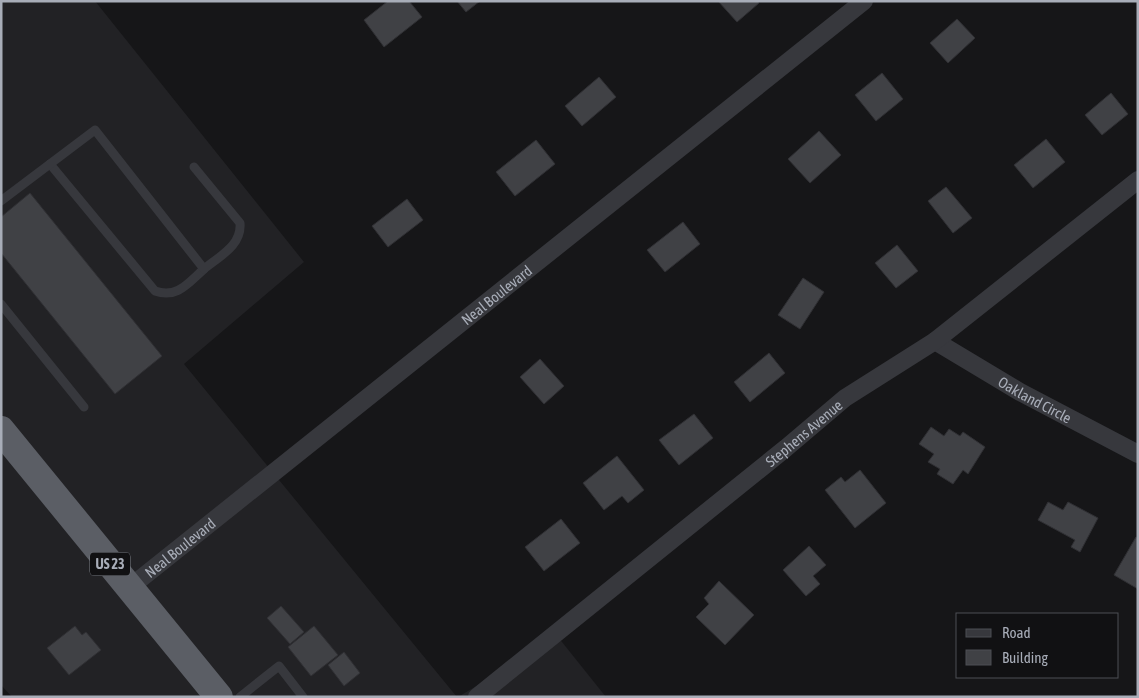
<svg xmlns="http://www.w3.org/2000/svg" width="1139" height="698" viewBox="0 0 1139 698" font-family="'Asap Condensed',sans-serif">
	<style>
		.built { fill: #222225 }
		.building { fill: #404145; stroke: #303034 }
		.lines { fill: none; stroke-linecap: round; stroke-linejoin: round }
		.service { stroke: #37383d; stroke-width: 9 }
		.minor { stroke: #37383d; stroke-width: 18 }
		.trunk { stroke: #5b5e65; stroke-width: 28 }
		.labels { text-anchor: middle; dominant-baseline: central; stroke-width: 4; stroke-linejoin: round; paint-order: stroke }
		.shield { fill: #111113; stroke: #7b7e86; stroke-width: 1 }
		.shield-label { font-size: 14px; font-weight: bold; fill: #a8adb8 }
		.street-label { font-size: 15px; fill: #a8adb8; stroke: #111113 }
	</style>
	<rect width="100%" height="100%" fill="#161618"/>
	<g class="built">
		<path d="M 1,1 L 95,1 L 304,262 L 184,364 L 457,697 L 12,697 L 1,685 Z"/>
		<path d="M 558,637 L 606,697 L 458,697 Z"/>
	</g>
	<g class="building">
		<path d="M 388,1 L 409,1 L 422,17 L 384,47 L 364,20 Z"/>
		<path d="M 457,1 L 480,1 L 466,12 Z"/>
		<path d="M 718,1 L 757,1 L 759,3 L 737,22 Z"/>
		<path d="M 957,19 L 975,38 L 948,63 L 930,43 Z"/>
		<path d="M 882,73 L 903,99 L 876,121 L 855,95 Z"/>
		<path d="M 599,77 L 616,97 L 582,126 L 565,106 Z"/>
		<path d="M 1111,93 L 1128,114 L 1102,135 L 1085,115 Z"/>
		<path d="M 819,131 L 841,155 L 810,183 L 788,159 Z"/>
		<path d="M 1046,139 L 1065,162 L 1033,188 L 1014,165 Z"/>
		<path d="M 536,140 L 555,164 L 515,196 L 496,172 Z"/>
		<path d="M 946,187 L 972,218 L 953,233 L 928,201 Z"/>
		<path d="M 30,193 L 162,356 L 115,394 L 1,253 L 1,217 Z"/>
		<path d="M 407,199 L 423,220 L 388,247 L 372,226 Z"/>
		<path d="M 683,222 L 700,244 L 665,272 L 647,250 Z"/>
		<path d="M 897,245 L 918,271 L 896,288 L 875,263 Z"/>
		<path d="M 803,278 L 824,292 L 800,329 L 778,315 Z"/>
		<path d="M 769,353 L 785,373 L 750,402 L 734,382 Z"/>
		<path d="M 540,359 L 564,386 L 544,404 L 520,377 Z"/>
		<path d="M 694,414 L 713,438 L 679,465 L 659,440 Z"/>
		<path d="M 931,427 L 944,436 L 949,429 L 960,436 L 963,432 L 985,447 L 968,474 L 963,470 L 953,484 L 937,474 L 940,469 L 928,462 L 934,454 L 919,444 Z"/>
		<path d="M 617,456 L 644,490 L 628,503 L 622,496 L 604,510 L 583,483 Z"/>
		<path d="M 860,470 L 886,503 L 855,528 L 825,490 L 841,477 L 845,482 Z"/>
		<path d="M 1048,502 L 1063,510 L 1068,502 L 1098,518 L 1080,552 L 1071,547 L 1075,540 L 1038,520 Z"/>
		<path d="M 561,519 L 580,543 L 544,571 L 525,547 Z"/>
		<path d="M 1136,537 L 1138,538 L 1138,589 L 1114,575 Z"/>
		<path d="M 809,546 L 826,565 L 813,576 L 820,584 L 806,596 L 783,570 Z"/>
		<path d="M 719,581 L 754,615 L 725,645 L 696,617 L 709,604 L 704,598 Z"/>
		<path d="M 281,606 L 304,632 L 290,644 L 267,618 Z"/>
		<path d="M 75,626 L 82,635 L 86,632 L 101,650 L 69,675 L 47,648 Z"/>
		<path d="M 314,626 L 338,655 L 311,676 L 288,647 Z"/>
		<path d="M 344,652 L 360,673 L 344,686 L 328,665 Z"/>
	</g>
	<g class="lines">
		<g class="service">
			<path d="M 50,164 L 155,291 C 177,299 188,283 204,269"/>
			<path d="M 1,201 L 95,130 L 204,269 C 220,256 242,245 240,223 L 194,167"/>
			<path d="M 1,304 L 84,407"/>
			<path d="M 240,697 L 279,666 L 303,697"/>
		</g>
		<g class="minor">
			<path id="s1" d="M 935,341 L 1020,392 L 1138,454"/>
			<path id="s2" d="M 129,588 L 864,1"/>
			<path id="s3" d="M 477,697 L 786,448 L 845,398 L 935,341 L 1138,180"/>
		</g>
		<path class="trunk" d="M 1,430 L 219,697"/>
	</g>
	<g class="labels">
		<rect class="shield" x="90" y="552.5" width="40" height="23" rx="4"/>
		<g class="shield-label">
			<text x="110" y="564">US 23</text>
		</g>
		<g class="street-label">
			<text stroke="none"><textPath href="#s2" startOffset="470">Neal Boulevard</textPath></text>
			<text stroke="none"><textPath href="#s1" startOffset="116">Oakland Circle</textPath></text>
			<text stroke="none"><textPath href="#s3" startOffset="420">Stephens Avenue</textPath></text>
			<text stroke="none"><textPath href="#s2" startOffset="65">Neal Boulevard</textPath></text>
		</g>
	</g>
	<rect width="1139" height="698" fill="none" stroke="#a8adb8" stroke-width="5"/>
	<rect x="956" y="613" width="162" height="65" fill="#111113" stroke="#4d4f55"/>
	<rect x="966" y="629" width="25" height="8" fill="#37383d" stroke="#4d4f55"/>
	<text x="1002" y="638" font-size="15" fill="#a8adb8">Road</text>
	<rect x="966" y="650" width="25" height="15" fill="#404145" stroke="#4d4f55"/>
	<text x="1002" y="663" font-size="15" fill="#a8adb8">Building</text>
</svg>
